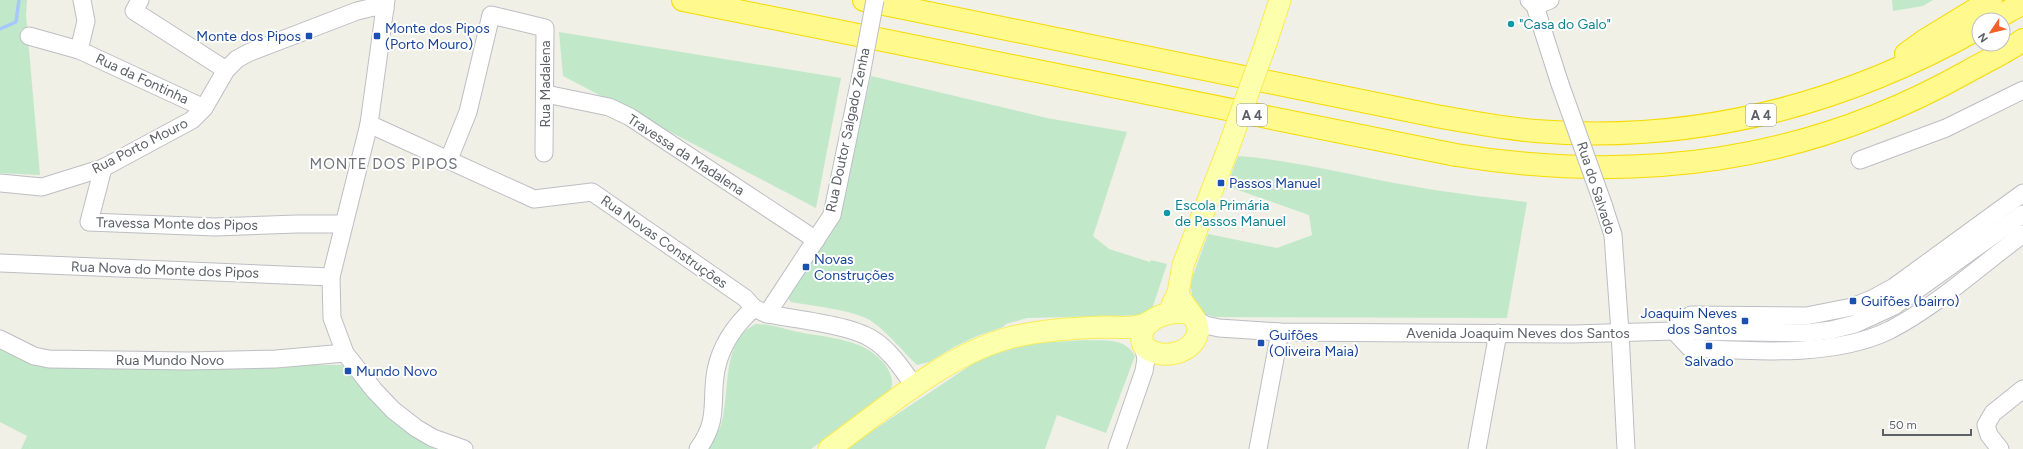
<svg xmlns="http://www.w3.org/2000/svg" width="2023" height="449" viewBox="0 0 2023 449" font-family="Figtree,sans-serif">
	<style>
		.green { fill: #c1e9c9 }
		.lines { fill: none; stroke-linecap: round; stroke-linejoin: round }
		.stream { stroke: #a7c7ff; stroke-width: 3.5 }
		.minor-casing { stroke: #bdbec5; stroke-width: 19 }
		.major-casing { stroke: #f9ec56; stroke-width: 23 }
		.highway-casing { stroke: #f6da00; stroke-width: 24 }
		.minor { stroke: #fff; stroke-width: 17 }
		.major { stroke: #fcffac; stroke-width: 21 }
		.highway { stroke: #fff98e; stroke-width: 22 }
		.minor-bridge-casing { stroke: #bdbec5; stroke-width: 19; stroke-linecap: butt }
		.major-bridge-casing { stroke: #f9ec56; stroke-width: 23; stroke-linecap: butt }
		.minor-bridge { stroke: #fff; stroke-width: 17 }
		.major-bridge { stroke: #fcffac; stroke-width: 21 }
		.culture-dot { fill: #0f9aa8; stroke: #fff; stroke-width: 1.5 }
		.transit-dot { fill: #1a4fb4; stroke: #fff; stroke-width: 1.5 }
		.labels { text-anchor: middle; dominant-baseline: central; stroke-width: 4; stroke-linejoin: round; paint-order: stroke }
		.shield { fill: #fff; stroke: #8e9095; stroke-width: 1 }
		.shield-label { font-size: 13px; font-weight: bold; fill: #5d6067 }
		.culture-label { font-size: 14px; fill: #0d838f; stroke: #fff; text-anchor: start }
		.transit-label { font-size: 14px; fill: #164399; stroke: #fff; text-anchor: start }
		.street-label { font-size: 14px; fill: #5d6067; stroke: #fff }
		.neighbourhood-label { font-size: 15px; letter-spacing: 1px; fill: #6e7179; stroke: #fff }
	</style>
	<rect width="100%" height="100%" fill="#f0f0e6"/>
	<g class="green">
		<path d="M 0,0 L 27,0 L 26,16 L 40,175 L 0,173 Z"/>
		<path d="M 1892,0 L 1933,0 L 1923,6 L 1893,11 Z"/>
		<path d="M 559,32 L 841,78 L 816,208 L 563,76 Z"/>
		<path d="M 871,76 L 1047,118 L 1127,132 L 1093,236 L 1109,249 L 1150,262 L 1151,260 L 1167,264 L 1150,315 L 1027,318 L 1006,324 L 1003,327 L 977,336 L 954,347 L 929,362 L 917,365 C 902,351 889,333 871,321 C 855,310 812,306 791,302 L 788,298 L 790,293 L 826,241 L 838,219 Z"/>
		<path d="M 1238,156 C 1293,160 1346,174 1400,184 C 1442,192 1485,197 1527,202 L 1507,318 L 1214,317 L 1204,314 L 1193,299 L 1190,284 L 1208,234 L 1277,248 L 1312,235 L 1309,215 L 1227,186 Z"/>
		<path d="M 756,324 C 770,324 785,329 798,332 C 819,336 842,338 861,346 C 877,353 899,373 890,391 L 811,449 L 707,449 C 713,442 718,433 721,425 C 731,394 720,340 756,324 Z"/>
		<path d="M 1086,340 C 1104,341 1125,337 1135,356 L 1106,433 L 1057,415 L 1045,449 L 845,449 L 980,359 L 1020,346 L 1039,343 Z"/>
		<path d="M 0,347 L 36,366 L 342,365 C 371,400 394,427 435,449 L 21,449 L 27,436 L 0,422 Z"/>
	</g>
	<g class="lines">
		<path class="stream" d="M 0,29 L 16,22 L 19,0"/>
		<g class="minor-casing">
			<g id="minor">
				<path d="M 140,0 L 134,11 L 226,70"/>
				<path d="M 386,0 L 369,124 L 331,277 L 332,318 L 345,353 L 374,390 L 393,410 L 416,428 L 433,438 L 464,449"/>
				<path d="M 1529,0 L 1535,6 L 1560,84"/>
				<path d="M 1535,6 L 1550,0"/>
				<path d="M 29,36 L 79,50 L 204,108"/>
				<path d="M 79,50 L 86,21 L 82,0"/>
				<path d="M 546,94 L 609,107 L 630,117 L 816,240"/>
				<path d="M 369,124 L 534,199 L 592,192 L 745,298 L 754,308 L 767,314 C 795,319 850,325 872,339 C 890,350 903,370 915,387"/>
				<path d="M 449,159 L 468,112 L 491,15 L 545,28 L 544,153"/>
				<path d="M 1860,160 L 1946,128 L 2023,90"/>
				<path d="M 103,168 L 89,222 L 215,227 L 297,224 L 344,224"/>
				<path d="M 0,183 L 42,187 L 103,168 L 192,120 L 204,108 L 226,70 L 237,59 L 248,53 L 357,11 L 374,7 L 385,9"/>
				<path d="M 1603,204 L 1613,235 L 1620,332 L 1626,449"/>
				<path d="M 0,263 L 331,277"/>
				<path d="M 767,314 L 832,215 L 861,75"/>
				<path d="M 1194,318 L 1205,325 L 1219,328 L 1280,332 L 1573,334 L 1674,331 L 1807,333 L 1831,330 L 1855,324 L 1894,306 L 2023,214"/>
				<path d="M 1674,331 L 1691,315 L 1806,316 L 1852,307 L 1872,299 L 1894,287 L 2023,193"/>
				<path d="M 1674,331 L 1690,348 C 1752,351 1833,358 1890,330 C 1938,305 1980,266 2023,234"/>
				<path d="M 0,339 L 34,356 L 49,359 L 188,361 L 276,359 L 345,353"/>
				<path d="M 698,449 C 720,418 710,403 716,370 C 721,345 736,324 754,308"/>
				<path d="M 1117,449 L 1144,371 L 1146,359 L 1143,345"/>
				<path d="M 1258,449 L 1280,332"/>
				<path d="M 1477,449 L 1498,333"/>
				<path d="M 2000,449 L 1989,435 L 1986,425 L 1993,413 L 2023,389"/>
			</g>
		</g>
		<g class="major-casing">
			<g id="major">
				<path d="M 1266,43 L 1280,0"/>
				<path d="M 1178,293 C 1182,305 1197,317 1198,328 C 1199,353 1159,363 1143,345 C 1134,320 1171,308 1190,314"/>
				<path d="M 1172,305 L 1178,293 L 1183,265 L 1228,149"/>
				<path d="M 829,449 C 882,411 945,355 1009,338 C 1039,330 1073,328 1105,327 C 1123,327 1136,330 1152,321"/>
			</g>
		</g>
		<g class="highway-casing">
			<g id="highway">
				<path d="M 683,0 L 1456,155 C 1637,184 1804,163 1965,73 C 1984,62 2005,53 2023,40"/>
				<path d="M 864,0 L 1436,116 C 1469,122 1502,128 1535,131 C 1694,144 1841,106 1979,28"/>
				<path d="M 1993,20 L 2023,3"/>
				<path d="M 1906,54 L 1924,41 L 1991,0"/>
			</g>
		</g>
		<use href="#minor" class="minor"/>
		<use href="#major" class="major"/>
		<use href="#highway" class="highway"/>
		<g class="minor-bridge-casing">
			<g id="minor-bridge">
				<path d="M 861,75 L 875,0"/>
				<path d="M 1560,84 L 1603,204"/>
			</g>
		</g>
		<g class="major-bridge-casing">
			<path id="major-bridge" d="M 1228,149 L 1266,43"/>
		</g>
		<use href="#minor-bridge" class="minor-bridge"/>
		<use href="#major-bridge" class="major-bridge"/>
	</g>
	<g class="culture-dot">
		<circle cx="1511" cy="24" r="4"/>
		<circle cx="1167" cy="213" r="4"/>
	</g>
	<g class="transit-dot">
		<rect x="305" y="32" width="8" height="8" rx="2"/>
		<rect x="373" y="32" width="8" height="8" rx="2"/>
		<rect x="1217" y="179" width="8" height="8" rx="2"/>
		<rect x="802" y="263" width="8" height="8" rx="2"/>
		<rect x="1849" y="297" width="8" height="8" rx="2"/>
		<rect x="1741" y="317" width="8" height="8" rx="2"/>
		<rect x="1257" y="339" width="8" height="8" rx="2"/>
		<rect x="1705" y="342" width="8" height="8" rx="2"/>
		<rect x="344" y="367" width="8" height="8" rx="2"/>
	</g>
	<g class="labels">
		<g class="shield">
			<rect x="1237" y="104" width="30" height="22" rx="3"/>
			<rect x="1746" y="104" width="30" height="22" rx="3"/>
		</g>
		<g class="shield-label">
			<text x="1252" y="115">A 4</text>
			<text x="1761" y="115">A 4</text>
		</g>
		<g class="culture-label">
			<text x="1519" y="24">"Casa do Galo"</text>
			<text x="1175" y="205">Escola Primária<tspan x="1175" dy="16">de Passos Manuel</tspan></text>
		</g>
		<g class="transit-label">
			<text x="385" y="28">Monte dos Pipos<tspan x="385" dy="16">(Porto Mouro)</tspan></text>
			<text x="301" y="36" text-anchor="end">Monte dos Pipos</text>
			<text x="1229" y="183">Passos Manuel</text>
			<text x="814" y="259">Novas<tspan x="814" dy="16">Construções</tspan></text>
			<text x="1861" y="301">Guifões (bairro)</text>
			<text x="1737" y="313" text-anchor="end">Joaquim Neves<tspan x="1737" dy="16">dos Santos</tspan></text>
			<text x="1269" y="335">Guifões<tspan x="1269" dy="16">(Oliveira Maia)</tspan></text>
			<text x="1709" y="361" text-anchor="middle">Salvado</text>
			<text x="356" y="371">Mundo Novo</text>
		</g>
		<g class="street-label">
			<text transform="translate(142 79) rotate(25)">Rua da Fontinha</text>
			<text transform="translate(545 84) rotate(-90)">Rua Madalena</text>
			<text transform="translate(848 130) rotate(-78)">Rua Doutor Salgado Zenha</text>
			<text transform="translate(140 146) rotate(-27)">Rua Porto Mouro</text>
			<text transform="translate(686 155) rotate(33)">Travessa da Madalena</text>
			<text transform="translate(1596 188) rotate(72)">Rua do Salvado</text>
			<text transform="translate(177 224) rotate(1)">Travessa Monte dos Pipos</text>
			<text transform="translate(664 242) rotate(35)">Rua Novas Construções</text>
			<text transform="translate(165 270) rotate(2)">Rua Nova do Monte dos Pipos</text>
			<text x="1518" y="333">Avenida Joaquim Neves dos Santos</text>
			<text x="170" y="360">Rua Mundo Novo</text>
		</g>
		<g class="neighbourhood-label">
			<text x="384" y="164">MONTE DOS PIPOS</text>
		</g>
	</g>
	<g transform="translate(1991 32) rotate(235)"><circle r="19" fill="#ffffff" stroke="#bebfc2"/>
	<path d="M0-3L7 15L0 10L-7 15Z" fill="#f36129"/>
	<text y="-6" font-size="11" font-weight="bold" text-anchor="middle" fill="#5d6067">N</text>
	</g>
	<path d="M1883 429v6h88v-6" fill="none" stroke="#5d6067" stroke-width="2"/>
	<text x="1889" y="429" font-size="12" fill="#5d6067" stroke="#ffffff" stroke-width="3" paint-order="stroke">50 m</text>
</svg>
